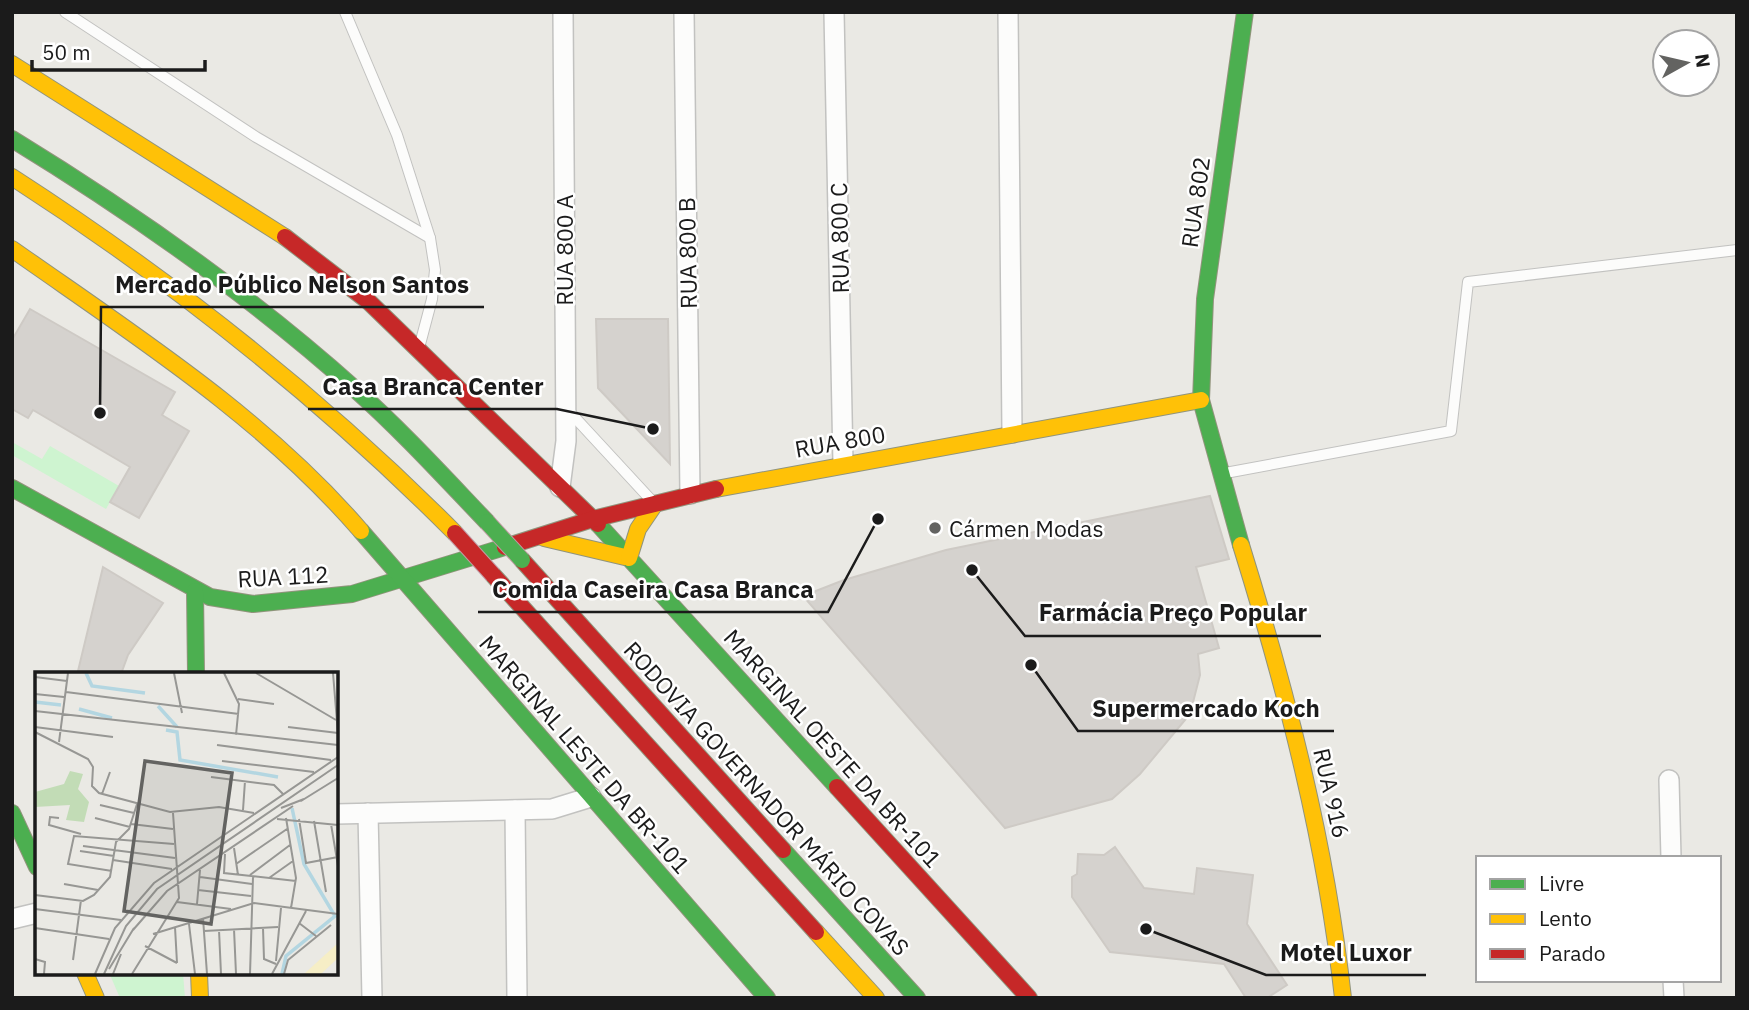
<svg xmlns="http://www.w3.org/2000/svg" width="1749" height="1010" viewBox="0 0 1749 1010" font-family="'IBM Plex Sans',sans-serif">
	<style>
		.park { fill: #cef4d0 }
		.building { fill: #d5d2ce; stroke: #cecac5; stroke-width: 2 }
		.lines { fill: none; stroke-linecap: round; stroke-linejoin: round }
		.lane-casing { stroke: #c2c2c0; stroke-width: 12 }
		.street-casing { stroke: #c2c2c0; stroke-width: 22 }
		.fast-casing { stroke: #91947c; stroke-width: 18 }
		.slow-casing { stroke: #91947c; stroke-width: 18 }
		.jam-casing { stroke: #91947c; stroke-width: 18 }
		.lane { stroke: #fcfcfb; stroke-width: 10 }
		.street { stroke: #fcfcfb; stroke-width: 19 }
		.fast { stroke: #4caf50; stroke-width: 16 }
		.slow { stroke: #ffc107; stroke-width: 16 }
		.jam { stroke: #c62828; stroke-width: 16 }
		.fast-bridge-casing { stroke: #c19aa3; stroke-width: 18; stroke-linecap: butt }
		.jam-bridge-casing { stroke: #c19aa3; stroke-width: 18; stroke-linecap: butt }
		.fast-bridge { stroke: #4caf50; stroke-width: 16 }
		.jam-bridge { stroke: #c62828; stroke-width: 16 }
		.poi-dot { fill: #636361; stroke: #fff; stroke-width: 2.5 }
		.labels { text-anchor: middle; dominant-baseline: central; stroke-width: 5; stroke-linejoin: round; paint-order: stroke }
		.street-label { font-size: 23px; fill: #1b1b1b; stroke: #fff }
		.poi-label { font-size: 23px; fill: #1b1b1b; stroke: #fff; text-anchor: start }
		.inset-river { fill: none; stroke: #b3d6e1; stroke-width: 3.5 }
		.inset-road { fill: none; stroke: #979794; stroke-width: 2 }
		.view { fill: #636361; fill-opacity: 0.15; stroke: #636361; stroke-width: 3.5 }
		.inset-edge { fill: none; stroke: #1b1b1b; stroke-width: 3.5 }
		.leader { fill: none; stroke: #1b1b1b; stroke-width: 2.5 }
		.callout-dot { fill: #1b1b1b; stroke: #fff; stroke-width: 2.5 }
		.callout-label { font-size: 24px; text-anchor: middle; font-weight: bold; fill: #1b1b1b; stroke: #fff; stroke-width: 5; stroke-linejoin: round; paint-order: stroke }
	</style>
	<rect width="100%" height="100%" fill="#eae9e4"/>
	<g class="park">
		<path d="M 12,442 L 42,459 L 50,446 L 119,486 L 106,509 L 12,455 Z"/>
		<path d="M 183,973 L 185,998 L 120,998 L 110,975 Z"/>
	</g>
	<g class="building">
		<path d="M 30,309 L 175,392 L 162,415 L 189,431 L 139,518 L 110,502 L 130,467 L 33,410 L 28,418 L 12,409 L 12,340 Z"/>
		<path d="M 596,319 L 668,319 L 670,464 L 598,388 Z"/>
		<path d="M 1210,496 L 1229,559 L 1196,567 L 1219,648 L 1198,654 L 1200,675 L 1190,714 L 1140,774 L 1112,799 L 1005,828 L 803,596 L 844,580 L 946,550 Z"/>
		<path d="M 103,567 L 163,603 L 128,655 L 121,674 L 78,671 Z"/>
		<path d="M 1115,847 L 1144,888 L 1194,894 L 1197,868 L 1253,875 L 1247,924 L 1287,985 L 1267,998 L 1246,998 L 1224,964 L 1110,952 L 1072,897 L 1072,877 L 1077,874 L 1078,854 L 1104,855 Z"/>
	</g>
	<g class="lines">
		<g class="lane-casing">
			<g id="lane">
				<path d="M 65,12 L 256,137 L 430,238"/>
				<path d="M 345,12 L 397,135 L 430,238 L 435,270 L 432,299 L 419,348"/>
				<path d="M 567,409 L 652,501"/>
				<path d="M 1220,474 L 1451,431 L 1468,282 L 1737,250"/>
			</g>
		</g>
		<g class="street-casing">
			<g id="street">
				<path d="M 684,12 L 690,494"/>
				<path d="M 834,12 L 843,463"/>
				<path d="M 1008,12 L 1012,433"/>
				<path d="M 560,487 L 566,441 L 563,12"/>
				<path d="M 1669,780 L 1671,858"/>
				<path d="M 515,810 L 517,998"/>
				<path d="M 368,813 L 372,998"/>
				<path d="M 336,814 L 552,809 L 591,797"/>
				<path d="M 12,919 L 37,913"/>
				<path d="M 1673,980 L 1674,998"/>
			</g>
		</g>
		<g class="fast-casing">
			<g id="fast">
				<path d="M 12,139 C 133,213 250,295 356,390 C 402,431 444,477 487,522"/>
				<path d="M 12,488 L 210,597 L 253,604 L 352,594 L 505,547"/>
				<path d="M 598,524 L 837,787"/>
				<path d="M 361,531 L 767,998"/>
				<path d="M 1241,545 L 1201,400 L 1205,299 L 1245,12"/>
				<path d="M 195,591 L 196,674"/>
				<path d="M 12,813 L 37,867"/>
				<path d="M 783,850 L 917,998"/>
			</g>
		</g>
		<g class="slow-casing">
			<g id="slow">
				<path d="M 12,64 L 285,237"/>
				<path d="M 12,177 C 173,281 320,397 455,533"/>
				<path d="M 12,249 C 134,335 263,417 361,531"/>
				<path d="M 716,489 L 1201,400"/>
				<path d="M 544,538 L 625,557"/>
				<path d="M 1241,545 C 1287,693 1326,844 1343,998"/>
				<path d="M 629,558 L 638,529 L 655,504"/>
				<path d="M 816,932 L 876,998"/>
				<path d="M 85,973 L 96,998"/>
				<path d="M 199,973 L 200,998"/>
			</g>
		</g>
		<g class="jam-casing">
			<g id="jam">
				<path d="M 285,237 L 368,301 L 598,524"/>
				<path d="M 505,547 L 593,519 L 716,489"/>
				<path d="M 522,560 L 783,850"/>
				<path d="M 493,575 L 816,932"/>
				<path d="M 837,787 L 1029,998"/>
			</g>
		</g>
		<use href="#lane" class="lane"/>
		<use href="#street" class="street"/>
		<use href="#fast" class="fast"/>
		<use href="#slow" class="slow"/>
		<use href="#jam" class="jam"/>
		<g class="fast-bridge-casing">
			<path id="fast-bridge" d="M 487,522 L 522,560"/>
		</g>
		<g class="jam-bridge-casing">
			<path id="jam-bridge" d="M 455,533 L 493,575"/>
		</g>
		<use href="#fast-bridge" class="fast-bridge"/>
		<use href="#jam-bridge" class="jam-bridge"/>
	</g>
	<circle class="poi-dot" cx="935" cy="528" r="7"/>
	<g class="labels">
		<g class="street-label">
			<text transform="translate(1195 202) rotate(-82)">RUA 802</text>
			<text transform="translate(839 238) rotate(-91)">RUA 800 C</text>
			<text transform="translate(564 250) rotate(-90)">RUA 800 A</text>
			<text transform="translate(687 253) rotate(-91)">RUA 800 B</text>
			<text transform="translate(840 441) rotate(-10)">RUA 800</text>
			<text transform="translate(283 576) rotate(-3)">RUA 112</text>
			<text transform="translate(833 748) rotate(48)">MARGINAL OESTE DA BR-101</text>
			<text transform="translate(585 754) rotate(49)">MARGINAL LESTE DA BR-101</text>
			<text transform="translate(1332 793) rotate(77)">RUA 916</text>
			<text transform="translate(767 798) rotate(48)">RODOVIA GOVERNADOR MÁRIO COVAS</text>
		</g>
		<g class="poi-label">
			<text x="949" y="528">Cármen Modas</text>
		</g>
	</g>
	<g transform="translate(35 672)">
		<rect width="303" height="303" fill="#eae9e4"/>
		<path d="M 35,99 L 48,102 L 43,117 L 54,130 L 49,150 L 31,148 L 35,133 L 0,135 L 0,120 L 29,112 Z" fill="#c2dcb6"/>
		<path d="M 303,271 L 303,286 L 286,302 L 269,302 Z" fill="#f6eec6"/>
		<path class="inset-river" d="M 51,1 L 57,14 L 110,21M 0,30 L 26,33M 123,34 L 142,55M 44,37 L 77,46M 131,58 L 142,60 L 145,88 L 243,105M 247,302 L 251,284 L 300,244 L 269,192 L 257,136"/>
		<path class="inset-road" d="M 139,1 L 147,41M 189,1 L 204,32 L 201,63M 221,1 L 301,48M 298,1 L 303,62M 0,5 L 32,9M 31,20 L 204,42M 0,22 L 29,25M 203,27 L 239,32M 0,39 L 303,73M 0,55 L 78,65M 253,55 L 303,61M 0,60 L 53,87 L 58,95 L 57,114 L 64,121 L 135,140 L 184,135 L 219,141M 24,70 L 33,1M 182,73 L 296,88M 187,89 L 279,100M 176,105 L 239,113 L 248,122M 67,122 L 75,100M 266,129 L 303,106M 65,133 L 99,141M 246,136 L 269,127M 208,138 L 210,109M 24,146 L 15,145 L 14,153 L 46,162M 60,146 L 95,155M 251,146 L 261,206 L 256,236M 242,147 L 303,153M 264,147 L 271,191 L 303,185M 279,149 L 291,220M 96,152 L 138,157M 296,152 L 303,194M 48,174 L 140,186M 199,176 L 203,203M 45,179 L 79,184M 190,182 L 189,201 L 261,209M 78,188 L 137,197M 201,192 L 252,157M 77,199 L 33,192 L 39,164 L 139,172M 215,203 L 255,173M 165,205 L 217,212M 234,206 L 258,189M 29,212 L 63,218M 163,218 L 216,224M 0,223 L 48,229 L 59,223 L 75,205 L 81,170 L 94,157 L 102,132M 142,230 L 196,237M 162,232 L 165,198M 0,237 L 86,248M 168,246 L 172,302M 264,251 L 281,264M 154,252 L 160,302M 140,255 L 142,291M 0,256 L 74,267M 228,256 L 229,287 L 241,292M 199,257 L 201,302M 98,258 L 132,219 L 258,134M 184,258 L 186,302M 169,259 L 243,255M 118,262 L 219,231 L 303,242M 110,274 L 142,291M 0,287 L 10,290 L 9,302M 38,288 L 46,228M 241,289 L 246,236M 74,297 L 99,256M 60,302 L 80,256 L 119,211 L 303,85M 69,302 L 91,254 L 122,217 L 303,93M 78,302 L 86,282M 97,302 L 144,226 L 138,141M 215,302 L 218,205M 237,302 L 271,239M 249,302 L 253,288 L 296,253"/>
		<path class="view" d="M 110,89 L 197,101 L 176,252 L 89,239 Z"/>
		<rect width="303" height="303" class="inset-edge"/>
	</g>
	<path class="leader" d="M100 413L101 307H484M653 429L557 409H308M878 519L828 612H478M972 570L1025 636H1321M1031 665L1078 731H1334M1146 929L1266 975H1426"/>
	<g class="callout-dot">
		<circle cx="100" cy="413" r="7"/>
		<circle cx="653" cy="429" r="7"/>
		<circle cx="878" cy="519" r="7"/>
		<circle cx="972" cy="570" r="7"/>
		<circle cx="1031" cy="665" r="7"/>
		<circle cx="1146" cy="929" r="7"/>
	</g>
	<g class="callout-label">
		<text x="292" y="293">Mercado Público Nelson Santos</text>
		<text x="433" y="395">Casa Branca Center</text>
		<text x="653" y="598">Comida Caseira Casa Branca</text>
		<text x="1173" y="621">Farmácia Preço Popular</text>
		<text x="1206" y="717">Supermercado Koch</text>
		<text x="1346" y="961">Motel Luxor</text>
	</g>
	<rect width="1749" height="1010" fill="none" stroke="#1b1b1b" stroke-width="28"/>
	<rect x="1476" y="856" width="245" height="126" fill="#ffffff" stroke="#a4a4a4" stroke-width="2"/>
	<rect x="1490" y="879" width="35" height="10" fill="#4caf50" stroke="#a4a4a4" stroke-width="2"/>
	<text x="1539" y="891" font-size="21" fill="#1b1b1b">Livre</text>
	<rect x="1490" y="914" width="35" height="10" fill="#ffc107" stroke="#a4a4a4" stroke-width="2"/>
	<text x="1539" y="926" font-size="21" fill="#1b1b1b">Lento</text>
	<rect x="1490" y="949" width="35" height="10" fill="#c62828" stroke="#a4a4a4" stroke-width="2"/>
	<text x="1539" y="961" font-size="21" fill="#1b1b1b">Parado</text>
	<g transform="translate(1686 63) rotate(82)"><circle r="33" fill="#ffffff" stroke="#a4a4a4" stroke-width="2"/>
	<path d="M0-5L12 26L0 18L-12 26Z" fill="#636361"/>
	<text y="-10" font-size="19" font-weight="bold" text-anchor="middle" fill="#1b1b1b">N</text>
	</g>
	<path d="M32 60v10h173v-10" fill="none" stroke="#1b1b1b" stroke-width="3.5"/>
	<text x="42" y="60" font-size="21" fill="#1b1b1b" stroke="#ffffff" stroke-width="5" paint-order="stroke">50 m</text>
</svg>
